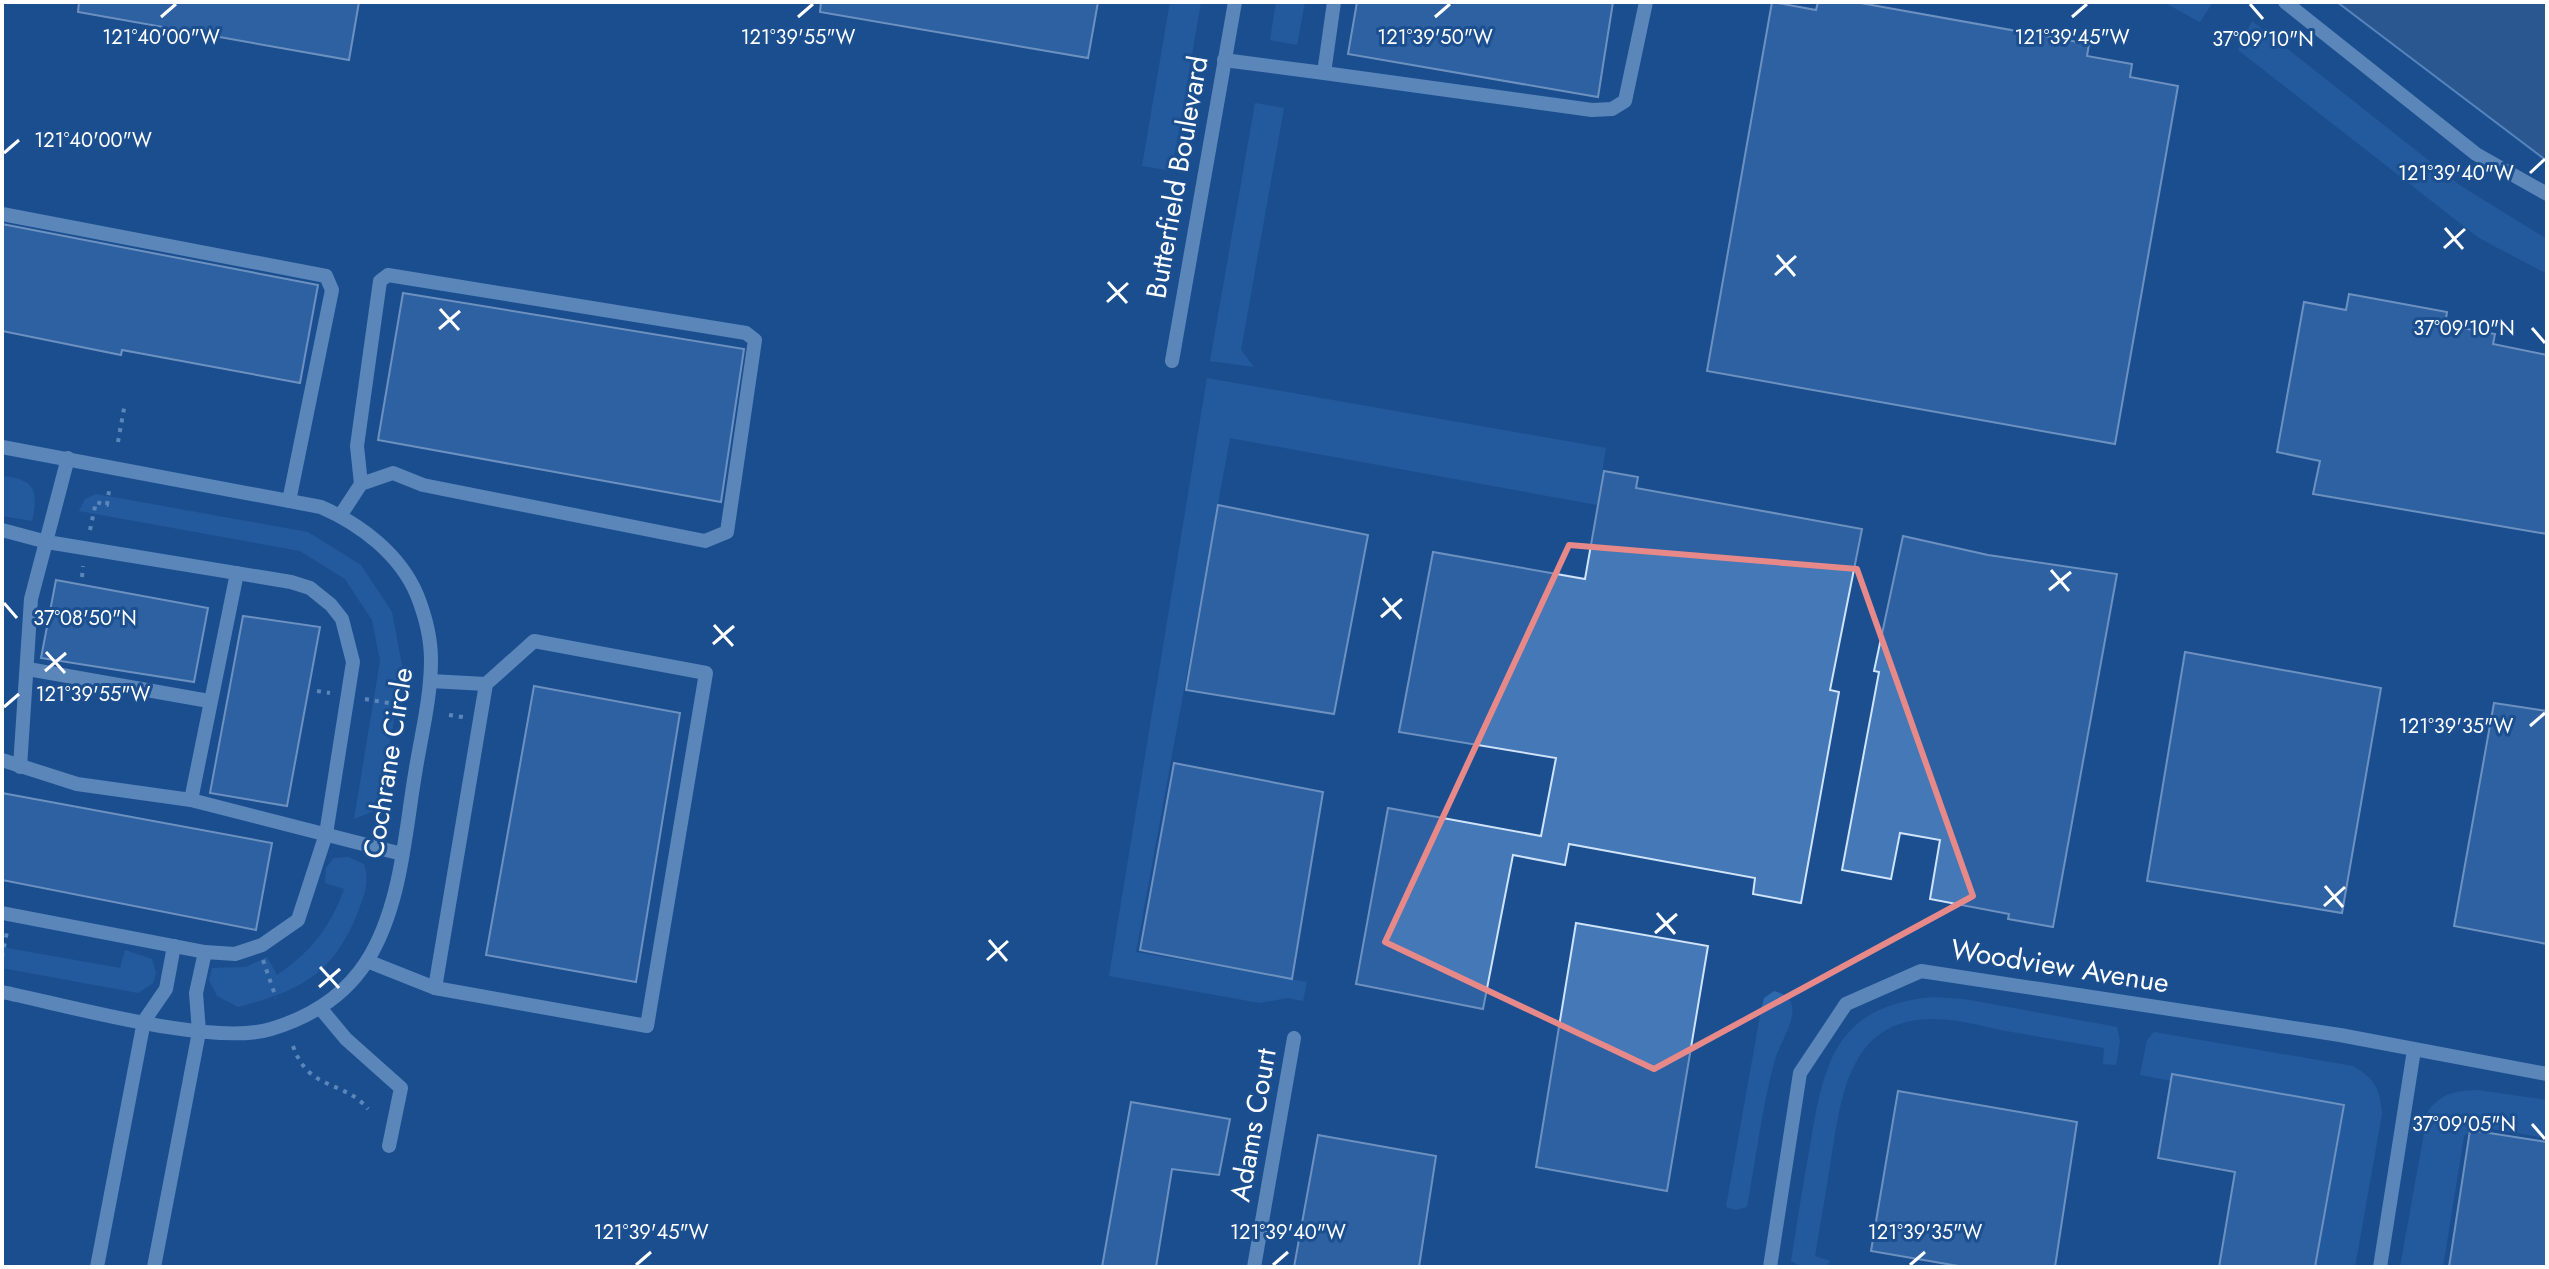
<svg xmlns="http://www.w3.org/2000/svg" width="2549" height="1269" viewBox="0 0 2549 1269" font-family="Jost,sans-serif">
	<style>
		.green { fill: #2e69ad }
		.water { fill: #3c6290; stroke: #9cc4f0; stroke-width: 2 }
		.building { fill: #4478b7; stroke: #cfe3fa; stroke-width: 2 }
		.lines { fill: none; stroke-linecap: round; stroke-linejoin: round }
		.path { stroke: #a9c9ee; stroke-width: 4; stroke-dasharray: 4 6; stroke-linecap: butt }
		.minor { stroke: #a9c9ee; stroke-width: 14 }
		.marked { fill: none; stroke: #e88989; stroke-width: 6; stroke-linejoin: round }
		.ticks { fill: none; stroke: #fff; stroke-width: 3 }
		.labels { text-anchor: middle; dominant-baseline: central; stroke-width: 6; stroke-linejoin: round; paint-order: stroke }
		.street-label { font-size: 28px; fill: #fff; stroke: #1b4f8f }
		.ticks-label { font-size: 20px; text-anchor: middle; fill: #fff; stroke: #1b4f8f; stroke-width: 6; stroke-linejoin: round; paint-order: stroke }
	</style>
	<rect width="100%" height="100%" fill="#1b4f8f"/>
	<g class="green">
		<path d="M 1170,2 L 1201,2 L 1172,171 L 1142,166 Z"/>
		<path d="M 1276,2 L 1305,2 L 1297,45 L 1270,40 Z"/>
		<path d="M 2163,2 L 2213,2 L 2200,22 Z"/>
		<path d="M 2252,21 L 2461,186 L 2547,239 L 2547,274 L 2479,238 L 2238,50 Z"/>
		<path d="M 1255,103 L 1284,108 L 1241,350 L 1254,367 L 1210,361 Z"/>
		<path d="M 1207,378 L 1606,448 L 1597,505 L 1230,438 L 1136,952 L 1307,982 L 1303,1001 L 1287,998 L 1260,1003 L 1109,976 Z"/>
		<path d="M 2,476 C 34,479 39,490 32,521 L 2,516 Z"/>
		<path d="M 96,494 L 308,532 L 361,565 L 392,612 L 403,671 L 380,797 L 372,812 L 354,819 L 380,661 L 372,620 L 345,579 L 300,551 L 79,511 L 85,499 Z"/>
		<path d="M 348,857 L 364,864 C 370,882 364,895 358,912 C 333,974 301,991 238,1007 L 217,996 L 209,980 L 212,968 L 246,967 L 267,957 L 277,975 C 311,952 330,928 344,889 L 325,883 L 326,868 L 334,858 Z"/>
		<path d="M 2,947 L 120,968 L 125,950 L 152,959 L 156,973 L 153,983 L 138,993 L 2,968 Z"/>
		<path d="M 1774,991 C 1783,994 1790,996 1792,1006 C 1795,1022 1780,1043 1775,1059 C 1762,1107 1756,1158 1747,1207 L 1736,1210 L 1726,1207 L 1761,1010 L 1764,998 Z"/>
		<path d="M 1932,997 L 1964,999 L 2117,1027 L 2120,1041 L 2116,1065 L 2103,1064 L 2104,1048 C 2070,1042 2035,1036 2001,1030 C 1978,1025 1953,1018 1928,1019 C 1848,1022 1841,1098 1831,1160 C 1826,1192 1820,1224 1815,1256 L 1830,1261 L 1827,1267 L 1801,1266 L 1791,1261 C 1797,1223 1803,1184 1810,1146 C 1824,1062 1835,1007 1932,997 Z"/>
		<path d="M 2154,1032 L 2353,1066 C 2375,1079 2380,1089 2382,1114 L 2355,1267 L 2316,1267 L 2345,1105 L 2173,1074 L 2172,1081 L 2140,1075 L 2147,1040 Z"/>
		<path d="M 2477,1090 L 2547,1100 L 2547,1138 L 2475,1126 L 2464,1136 L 2443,1267 L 2400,1267 L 2428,1111 C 2442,1093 2455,1091 2477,1090 Z"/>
	</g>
	<path class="water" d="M 2337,2 L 2547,2 L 2547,161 Z"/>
	<g class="building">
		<path d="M 79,2 L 359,2 L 349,60 L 78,12 Z"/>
		<path d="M 821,2 L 1098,2 L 1088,58 L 820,12 Z"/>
		<path d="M 1357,2 L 1613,2 L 1598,97 L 1348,54 Z"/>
		<path d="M 1772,2 L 1816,10 L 1818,2 L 1855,2 L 2089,44 L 2087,56 L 2132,64 L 2130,77 L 2178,86 L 2115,444 L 1707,371 Z"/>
		<path d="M 2,224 L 318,285 L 300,383 L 122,350 L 121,355 L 2,331 Z"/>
		<path d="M 403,293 L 744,349 L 721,502 L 378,440 Z"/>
		<path d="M 2349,294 L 2447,312 L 2445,325 L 2495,334 L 2493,344 L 2547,355 L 2547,534 L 2313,494 L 2320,461 L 2277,452 L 2304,302 L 2346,310 Z"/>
		<path d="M 1604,471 L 1638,477 L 1636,488 L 1862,529 L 1830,690 L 1839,692 L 1801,903 L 1753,894 L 1755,878 L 1569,844 L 1565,865 L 1513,855 L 1483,1009 L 1356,984 L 1388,808 L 1541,836 L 1556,758 L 1399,732 L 1433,552 L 1585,579 Z"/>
		<path d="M 1218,505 L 1368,535 L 1334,714 L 1186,690 Z"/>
		<path d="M 1903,536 L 1988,555 L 2117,574 L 2053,927 L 2008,919 L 2009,914 L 1930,899 L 1940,840 L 1900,833 L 1891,879 L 1842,870 L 1879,672 L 1874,671 Z"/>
		<path d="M 56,580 L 208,608 L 194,682 L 41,658 Z"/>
		<path d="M 243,616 L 320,627 L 287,806 L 210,793 Z"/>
		<path d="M 2185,652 L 2381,688 L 2342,913 L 2147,881 Z"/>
		<path d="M 534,686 L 680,713 L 636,982 L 486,955 Z"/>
		<path d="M 2494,703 L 2547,711 L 2547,944 L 2454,926 Z"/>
		<path d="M 1174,763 L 1323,792 L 1292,979 L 1140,950 Z"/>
		<path d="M 2,793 L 272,843 L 256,930 L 2,880 Z"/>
		<path d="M 1576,923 L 1708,946 L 1667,1191 L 1536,1167 Z"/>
		<path d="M 2172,1074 L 2344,1105 L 2315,1267 L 2219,1267 L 2235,1172 L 2158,1158 Z"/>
		<path d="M 1898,1091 L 2077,1122 L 2055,1267 L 1964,1267 L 1871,1251 Z"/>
		<path d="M 1131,1102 L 1230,1119 L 1219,1175 L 1172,1169 L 1156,1267 L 1102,1267 Z"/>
		<path d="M 2470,1130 L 2547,1142 L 2547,1267 L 2449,1267 Z"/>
		<path d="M 1318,1135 L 1436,1156 L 1419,1267 L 1294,1267 Z"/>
	</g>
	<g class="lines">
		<g class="path">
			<path d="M 118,442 L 125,403"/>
			<path d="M 90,530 L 96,502 L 107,505 L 109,491"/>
			<path d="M 82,577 L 83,566"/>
			<path d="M 317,691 L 330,693"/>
			<path d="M 365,699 L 400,705"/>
			<path d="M 449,715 L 463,717"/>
			<path d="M 2,957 L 7,932"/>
			<path d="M 263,960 L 276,998"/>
			<path d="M 293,1046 C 309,1092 343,1079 368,1109"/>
		</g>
		<g class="minor">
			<path d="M 2285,2 L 2476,154 L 2547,194"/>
			<path d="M 1224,60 L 1324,73 L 1334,2"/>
			<path d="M 1324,73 L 1592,110 L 1612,109 L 1625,101 L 1646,2"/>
			<path d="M 2,214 L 326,276 L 332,290 L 289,501"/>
			<path d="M 1172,361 L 1235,2"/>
			<path d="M 2,447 L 321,507 C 360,524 400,554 417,595 C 425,615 431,638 431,660 C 431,696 422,732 416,768 C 405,831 402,905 367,961 C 344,997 311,1017 271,1029 C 213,1047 66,1005 2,992"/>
			<path d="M 340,516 L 361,484 L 393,473 L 423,485 L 705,541 L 727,532 L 755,340 L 746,333 L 388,275 L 380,281 L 357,446 L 361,484"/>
			<path d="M 2,530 L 47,542 L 291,582 L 310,588 L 331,605 L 342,619 L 353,662 L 326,834 L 298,920 L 262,945 L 235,954 L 205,952 L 2,913"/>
			<path d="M 534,641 L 706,673 L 647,1026 L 435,988 L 486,684 Z"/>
			<path d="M 28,669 L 209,701"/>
			<path d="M 430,681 L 486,684"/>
			<path d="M 2,760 L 77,784 L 191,800 L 402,854"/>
			<path d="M 20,767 L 31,599 L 68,458"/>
			<path d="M 191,800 L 237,573"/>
			<path d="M 367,961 L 435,988"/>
			<path d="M 321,1009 L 346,1039 L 401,1088 L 389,1146"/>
			<path d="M 97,1267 L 144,1021 L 166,989 L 174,946"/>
			<path d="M 154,1267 L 199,1032 L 196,993 L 205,952"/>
			<path d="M 1254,1267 L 1294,1038"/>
			<path d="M 1770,1267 L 1800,1073 L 1846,1004 L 1921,971 L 2340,1035 L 2547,1074"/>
			<path d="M 2380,1267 L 2414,1050"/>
		</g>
	</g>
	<path d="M0 0H2549V1269H0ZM 1569,545 L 1857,569 L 1973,896 L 1654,1069 L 1385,942 Z" fill="#1b4f8f" fill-opacity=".55" fill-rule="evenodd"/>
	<path class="marked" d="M 1569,545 L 1857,569 L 1973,896 L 1654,1069 L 1385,942 Z"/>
	<path class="ticks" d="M 2250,4 L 2263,19M 161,17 L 176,4M 798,17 L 813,4M 1435,17 L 1450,4M 2072,17 L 2087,4M 4,153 L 19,140M 2530,173 L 2545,159M 2445,228 L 2463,249M 2444,248 L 2465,229M 1777,255 L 1795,276M 1775,275 L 1796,256M 1108,282 L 1127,303M 1107,302 L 1128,283M 440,309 L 459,330M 2532,328 L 2545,343M 439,329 L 460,311M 2051,570 L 2069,591M 2049,590 L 2071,572M 1383,598 L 1401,619M 4,603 L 17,618M 1381,617 L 1402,599M 714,625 L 733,646M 713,644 L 734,626M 46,652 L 65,673M 45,671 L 66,653M 4,707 L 19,694M 2530,726 L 2545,713M 2325,886 L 2343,907M 2324,906 L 2345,887M 1657,913 L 1675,934M 1655,933 L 1677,914M 989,940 L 1007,961M 987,960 L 1008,941M 320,967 L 339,988M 319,987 L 340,969M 2532,1124 L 2545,1139M 636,1265 L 651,1252M 1273,1265 L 1288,1252M 1910,1265 L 1925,1252"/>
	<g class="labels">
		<g class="street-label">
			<text transform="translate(1177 177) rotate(-80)">Butterfield Boulevard</text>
			<text transform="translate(388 763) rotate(-81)">Cochrane Circle</text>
			<text transform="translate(2060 966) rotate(9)">Woodview Avenue</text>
			<text transform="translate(1253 1125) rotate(-80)">Adams Court</text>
		</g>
	</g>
	<g class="ticks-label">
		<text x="161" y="44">121°40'00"W</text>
		<text x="798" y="44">121°39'55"W</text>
		<text x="1435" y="44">121°39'50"W</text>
		<text x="2072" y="44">121°39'45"W</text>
		<text x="2263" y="46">37°09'10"N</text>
		<text x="93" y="147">121°40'00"W</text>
		<text x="2456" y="180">121°39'40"W</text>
		<text x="2464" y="335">37°09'10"N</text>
		<text x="85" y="625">37°08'50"N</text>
		<text x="93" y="701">121°39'55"W</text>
		<text x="2456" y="733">121°39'35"W</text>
		<text x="2464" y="1131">37°09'05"N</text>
		<text x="651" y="1239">121°39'45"W</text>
		<text x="1288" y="1239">121°39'40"W</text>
		<text x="1925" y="1239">121°39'35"W</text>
	</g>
	<rect width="2549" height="1269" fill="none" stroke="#ffffff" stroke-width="8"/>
</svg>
